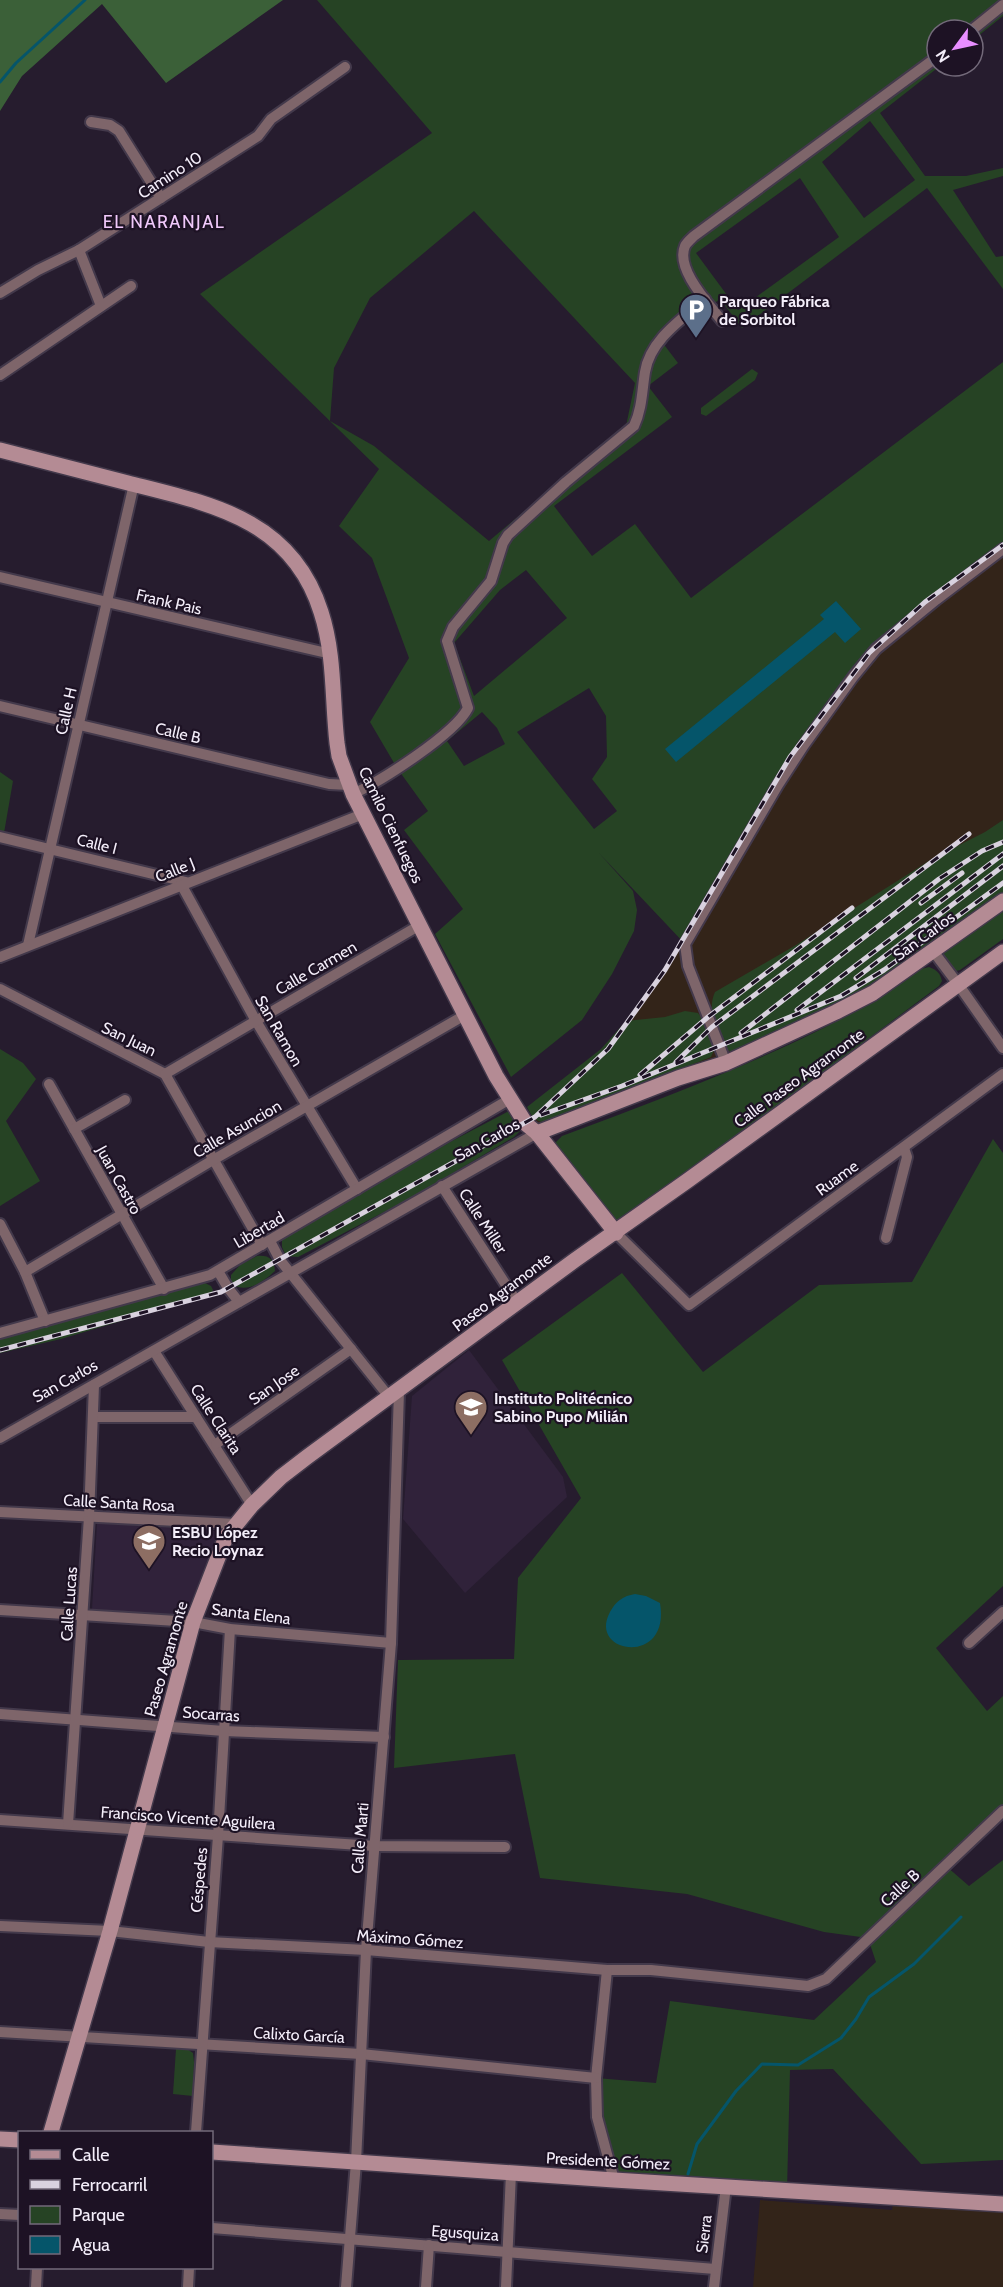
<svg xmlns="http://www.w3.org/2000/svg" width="1003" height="2287" viewBox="0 0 1003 2287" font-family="Cabin,sans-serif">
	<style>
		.industrial { fill: #332419 }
		.built { fill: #30223a }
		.green { fill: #264324; fill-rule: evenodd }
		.forest { fill: #3b6038 }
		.water { fill: #05556a }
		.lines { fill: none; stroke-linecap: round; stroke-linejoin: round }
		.stream { stroke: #05556a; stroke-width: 3 }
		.street-casing { stroke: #43394b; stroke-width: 14 }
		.secondary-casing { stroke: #43394b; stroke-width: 18 }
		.street { stroke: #7e656a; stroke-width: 10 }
		.secondary { stroke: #b48b94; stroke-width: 15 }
		.rail-casing { stroke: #d9d2df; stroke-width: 5 }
		.rail { stroke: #1d1224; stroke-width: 3; stroke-dasharray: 9; stroke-linecap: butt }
		.labels { text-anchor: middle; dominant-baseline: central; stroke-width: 4.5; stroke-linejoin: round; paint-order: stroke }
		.street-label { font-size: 16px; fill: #f4eefa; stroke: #1d1224 }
		.poi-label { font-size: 16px; font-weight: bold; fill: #f4eefa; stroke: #1d1224; text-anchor: start }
		.neighbourhood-label { font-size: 18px; letter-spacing: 1.5px; fill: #f1c9fb; stroke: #1d1224 }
	</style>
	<rect width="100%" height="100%" fill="#261c2e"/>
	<g class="industrial">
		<path d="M 1003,554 L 1003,901 L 873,993 L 746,1055 L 537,1133 L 526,1124 L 608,1049 L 665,970 L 790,757 L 869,653 Z"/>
		<path d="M 894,2196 L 1003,2204 L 1003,2287 L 753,2287 L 760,2200 L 892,2210 Z"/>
	</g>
	<g class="built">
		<path d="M 469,1350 L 563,1477 L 567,1497 L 465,1593 L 403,1519 L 412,1396 Z"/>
		<path d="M 97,1523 L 210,1530 L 219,1532 L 186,1616 L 92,1609 Z"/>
	</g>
	<g class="green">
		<path d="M 317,0 L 1003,0 L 1003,16 L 973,40 L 973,30 L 937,30 L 937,66 L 940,66 L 880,113 L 925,176 L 966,176 L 1003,168 L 1003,176 L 953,190 L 996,257 L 1003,256 L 1003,289 L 927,188 L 742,328 L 720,299 L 662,342 L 678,363 L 648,386 L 672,417 L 554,506 L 592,556 L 635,524 L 691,598 L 1003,362 L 1003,549 L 869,653 L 790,757 L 685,944 L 599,853 L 633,891 L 637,910 L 634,931 L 612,974 L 582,1020 L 511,1077 L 435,934 L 463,909 L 404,830 L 428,811 L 397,768 L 370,722 L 409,658 L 372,558 L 339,526 L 379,469 L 200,294 L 432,133 ZM 870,121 L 915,180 L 864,218 L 822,162 ZM 800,178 L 839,237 L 738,310 L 696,253 ZM 474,211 L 635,383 L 626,426 L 489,541 L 374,446 L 330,421 L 334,368 L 370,298 ZM 526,570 L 567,618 L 474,696 L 454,643 L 500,590 ZM 589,688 L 606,716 L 607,757 L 592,779 L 617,811 L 594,829 L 517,732 ZM 482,712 L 497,728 L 505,744 L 464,766 L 447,741 Z"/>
		<path d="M 752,369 L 758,373 L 755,380 L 706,416 L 701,414 L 701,408 Z"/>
		<path d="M 0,772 L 13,781 L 4,833 L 0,832 Z"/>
		<path d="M 1003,820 L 1003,893 L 877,982 L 858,993 L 734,1052 L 726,1050 C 718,1031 706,1012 715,992 L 796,945 L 932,859 L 985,832 Z"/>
		<path d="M 1003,910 L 1003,939 L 960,970 L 956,971 L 943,954 L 945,951 Z"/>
		<path d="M 929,967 C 937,970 940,973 942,981 L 939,986 L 735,1138 L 617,1223 L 555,1147 L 556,1142 L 562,1136 C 642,1106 722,1076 799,1040 C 842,1019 883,998 921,969 Z"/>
		<path d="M 685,1011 L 698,1013 L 704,1021 L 714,1050 L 711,1057 L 552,1120 L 541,1122 L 533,1118 L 527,1107 L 601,1049 L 626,1021 L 665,1017 Z"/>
		<path d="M 0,1049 L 23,1063 L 36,1079 L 6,1121 L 40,1181 L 0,1206 Z"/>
		<path d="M 509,1111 L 522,1129 L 514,1137 L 409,1199 L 298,1257 L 286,1256 L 282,1247 L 282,1239 L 450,1142 Z"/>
		<path d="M 993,1139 L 1003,1153 L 1003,1586 L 936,1648 L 987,1711 L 1003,1696 L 1003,1811 L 946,1866 L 969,1886 L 1003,1860 L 1003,2160 L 921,2164 L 833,2069 L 790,2070 L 787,2190 L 610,2180 L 596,2078 L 656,2083 L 670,2001 L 814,2020 L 876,1962 L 868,1938 L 824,1932 L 687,1894 L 540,1878 L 515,1754 L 394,1768 L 398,1660 L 514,1659 L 518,1578 L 581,1498 L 502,1360 L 622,1273 L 703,1372 L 819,1285 L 912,1282 Z"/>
		<path d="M 257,1256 C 269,1255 274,1259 275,1271 C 263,1282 247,1294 231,1284 L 231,1275 L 240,1265 Z"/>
		<path d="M 203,1282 L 211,1286 L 213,1290 L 211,1294 L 61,1339 L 0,1353 L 0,1337 Z"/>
		<path d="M 176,2049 L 187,2049 L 193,2053 L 194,2062 L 193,2096 L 173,2094 Z"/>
	</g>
	<path class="forest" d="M 0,0 L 283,0 L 166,83 L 102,4 L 22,76 L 0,111 Z"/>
	<g class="water">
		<path d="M 836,601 L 861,629 L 845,643 L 835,632 L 676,762 L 665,749 L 824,619 L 820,615 Z"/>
		<path d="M 635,1594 L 646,1596 L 660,1603 C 671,1667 587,1654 610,1612 C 616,1601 623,1596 635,1594 Z"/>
	</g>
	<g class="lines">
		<g class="stream">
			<path d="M 0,82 L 16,63 L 85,0"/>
			<path d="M 688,2174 L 697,2144 L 736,2091 L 762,2064 L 798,2065 L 841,2038 L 856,2019 L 869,1997 L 914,1964 L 961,1917"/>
		</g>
		<g class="street-casing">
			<g id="street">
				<path d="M 972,30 L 1003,5"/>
				<path d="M 91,122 L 110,125 L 119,131 L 161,198"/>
				<path d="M 79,250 L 101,306"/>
				<path d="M 0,293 L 38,270 L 79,250 L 258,136 L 271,119 L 345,67"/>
				<path d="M 722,321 C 709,304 675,269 685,246 C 687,242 691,239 694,236 L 937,57"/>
				<path d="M 0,375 L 131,286"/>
				<path d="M 0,577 L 331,654"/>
				<path d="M 0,706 L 329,784 L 349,785"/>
				<path d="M 353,794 C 381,781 455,734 468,708 L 447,641 L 453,627 L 491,581 L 503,543 L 508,535 L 566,482 L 634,426 C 642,409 642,391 645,372 C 650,340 682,319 705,299"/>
				<path d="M 0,837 L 186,882"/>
				<path d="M 181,884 L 256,1021 L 357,1189"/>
				<path d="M 28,945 L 134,484"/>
				<path d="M 933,951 L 958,984 L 1003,1048"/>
				<path d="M 0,957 L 363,814"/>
				<path d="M 0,989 L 165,1074 L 262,1245"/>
				<path d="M 726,1063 L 688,966 L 685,944 L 778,785 L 804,745 L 853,677 L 876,649 L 936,600 L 1003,549"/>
				<path d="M 165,1074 L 420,925"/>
				<path d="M 49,1084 L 164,1289"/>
				<path d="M 74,1129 L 125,1100"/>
				<path d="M 442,1186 L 517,1302"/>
				<path d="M 0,1224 L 25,1272 L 45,1321"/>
				<path d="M 616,1233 L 689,1305 L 1003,1074"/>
				<path d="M 886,1238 L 907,1157 L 904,1148"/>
				<path d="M 270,1241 L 280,1260 L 390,1398"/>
				<path d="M 218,1271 L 228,1288 L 239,1302"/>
				<path d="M 25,1272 L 213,1160 L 465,1015"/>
				<path d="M 0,1333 L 210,1275 L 510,1099"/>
				<path d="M 154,1351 L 252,1505"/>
				<path d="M 93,1417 L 196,1417"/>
				<path d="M 0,1438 L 537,1133"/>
				<path d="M 216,1444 L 351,1349"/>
				<path d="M 0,1512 L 236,1524"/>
				<path d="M 0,1610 L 193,1622 L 230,1629 L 391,1643"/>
				<path d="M 969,1643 L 1003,1612"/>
				<path d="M 0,1714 L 224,1731 L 384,1737"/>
				<path d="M 0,1820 L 374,1846 L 505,1847"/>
				<path d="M 68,1824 L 89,1517 L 94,1385"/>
				<path d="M 0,1926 L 110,1931 L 209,1942 L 366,1950 L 607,1970 L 651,1970 L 808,1986 L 826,1979 L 1003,1811"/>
				<path d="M 607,1970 L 596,2078 L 597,2117 L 614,2180"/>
				<path d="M 0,2032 L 361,2054 L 596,2078"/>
				<path d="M 196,2132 L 218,1836 L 230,1629"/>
				<path d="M 0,2214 L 20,2215"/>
				<path d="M 212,2228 L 715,2269"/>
				<path d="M 36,2287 L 37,2268"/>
				<path d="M 188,2287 L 189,2268"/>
				<path d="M 346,2287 L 356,2162 L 366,1950 L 391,1643 L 399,1391"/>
				<path d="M 426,2287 L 429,2245"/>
				<path d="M 506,2287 L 511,2173"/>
				<path d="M 714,2287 L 726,2186"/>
			</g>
		</g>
		<g class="secondary-casing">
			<g id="secondary">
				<path d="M 0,450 C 43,461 85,472 128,483 C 211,504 292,519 321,612 C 335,655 332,700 337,743 L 339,756 L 353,794 L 496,1076 L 526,1124 L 537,1133 L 616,1233"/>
				<path d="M 537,1133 L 678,1078 L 726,1063 L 836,1012 L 873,993 L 1003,901"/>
				<path d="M 51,2132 L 110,1931 L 193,1622 L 226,1537 L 252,1505 L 281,1477 L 307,1457 L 575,1260 L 687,1181 L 1003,952"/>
				<path d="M 0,2139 L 20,2140"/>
				<path d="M 212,2152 L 614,2180 L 1003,2204"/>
			</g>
		</g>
		<use href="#street" class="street"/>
		<use href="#secondary" class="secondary"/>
		<g class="rail-casing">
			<g id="rail">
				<path d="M 921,903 L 962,873"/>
				<path d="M 856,978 L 1003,866"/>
				<path d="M 797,1010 L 1003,854"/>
				<path d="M 741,1033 L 939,879 L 982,851 L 1003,842"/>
				<path d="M 676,1062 L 712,1027 L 969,834"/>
				<path d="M 640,1075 L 708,1017 L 852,908"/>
				<path d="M 541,1115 L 622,1086 L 841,996 L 884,970 L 1003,883"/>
				<path d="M 0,1350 L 221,1292 L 535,1117 L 608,1049 L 665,970 L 790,757 L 869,653 L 925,602 L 1003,545"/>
			</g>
		</g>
		<use href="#rail" class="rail"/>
	</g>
	<defs>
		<g id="parking-pin" transform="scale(1.725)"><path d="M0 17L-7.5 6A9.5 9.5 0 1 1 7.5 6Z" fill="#5c6f8a" stroke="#1d1224"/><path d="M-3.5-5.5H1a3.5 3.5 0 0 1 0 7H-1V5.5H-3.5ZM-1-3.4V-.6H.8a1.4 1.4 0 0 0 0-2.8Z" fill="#fff"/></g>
		<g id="school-pin" transform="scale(1.725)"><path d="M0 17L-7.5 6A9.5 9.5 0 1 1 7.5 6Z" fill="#8d6e63" stroke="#1d1224"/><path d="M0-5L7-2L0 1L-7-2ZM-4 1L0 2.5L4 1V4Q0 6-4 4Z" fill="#fff"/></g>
	</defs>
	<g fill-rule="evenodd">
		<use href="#parking-pin" x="696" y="310"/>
		<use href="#school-pin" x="471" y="1407"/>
		<use href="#school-pin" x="149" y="1541"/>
	</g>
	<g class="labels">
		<g class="street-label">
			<text transform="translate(170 175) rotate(-33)">Camino 10</text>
			<text transform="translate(169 602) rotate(13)">Frank Pais</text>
			<text transform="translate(66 711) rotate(-77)">Calle H</text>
			<text transform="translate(178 733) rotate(13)">Calle B</text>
			<text transform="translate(391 825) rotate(64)">Camilo Cienfuegos</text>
			<text transform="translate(97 844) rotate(14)">Calle I</text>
			<text transform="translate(175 870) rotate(-22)">Calle J</text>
			<text transform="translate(924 936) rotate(-36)">San Carlos</text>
			<text transform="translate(316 968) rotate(-30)">Calle Carmen</text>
			<text transform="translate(279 1031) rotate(60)">San Ramon</text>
			<text transform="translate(129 1039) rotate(26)">San Juan</text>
			<text transform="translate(799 1078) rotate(-36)">Calle Paseo Agramonte</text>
			<text transform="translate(237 1129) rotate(-30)">Calle Asuncion</text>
			<text transform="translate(487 1140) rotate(-29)">San Carlos</text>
			<text transform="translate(837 1178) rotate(-36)">Ruame</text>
			<text transform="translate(119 1180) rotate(61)">Juan Castro</text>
			<text transform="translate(483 1221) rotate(57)">Calle Miller</text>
			<text transform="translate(259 1230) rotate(-30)">Libertad</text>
			<text transform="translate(502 1292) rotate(-37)">Paseo Agramonte</text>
			<text transform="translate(65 1381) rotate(-29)">San Carlos</text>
			<text transform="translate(274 1385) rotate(-35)">San Jose</text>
			<text transform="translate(216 1419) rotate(57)">Calle Clarita</text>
			<text transform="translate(119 1503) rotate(3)">Calle Santa Rosa</text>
			<text transform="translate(69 1604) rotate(-86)">Calle Lucas</text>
			<text transform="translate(251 1614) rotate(7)">Santa Elena</text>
			<text transform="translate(166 1659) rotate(-74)">Paseo Agramonte</text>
			<text transform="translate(211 1714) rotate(4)">Socarras</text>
			<text transform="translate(188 1818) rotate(4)">Francisco Vicente Aguilera</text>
			<text transform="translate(360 1838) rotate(-85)">Calle Marti</text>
			<text transform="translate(199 1880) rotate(-85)">Céspedes</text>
			<text transform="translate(900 1888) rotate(-43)">Calle B</text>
			<text transform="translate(410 1939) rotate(4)">Máximo Gómez</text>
			<text transform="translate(299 2035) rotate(3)">Calixto García</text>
			<text transform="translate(608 2161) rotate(3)">Presidente Gómez</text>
			<text transform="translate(465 2233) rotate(4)">Egusquiza</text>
			<text transform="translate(704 2234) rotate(-83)">Sierra</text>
		</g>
		<g class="poi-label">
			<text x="719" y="301">Parqueo Fábrica<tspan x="719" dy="18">de Sorbitol</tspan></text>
			<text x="494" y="1398">Instituto Politécnico<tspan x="494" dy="18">Sabino Pupo Milián</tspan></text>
			<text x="172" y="1532">ESBU López<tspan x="172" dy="18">Recio Loynaz</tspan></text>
		</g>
		<g class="neighbourhood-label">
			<text x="164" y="222">EL NARANJAL</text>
		</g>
	</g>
	<rect x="18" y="2131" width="195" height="138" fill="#1d1224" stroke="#736a7a" stroke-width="1.5"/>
	<rect x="30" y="2150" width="30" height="9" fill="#b48b94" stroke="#736a7a" stroke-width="1.5"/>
	<text x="72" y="2161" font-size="18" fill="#f4eefa">Calle</text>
	<rect x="30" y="2180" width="30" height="9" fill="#d9d2df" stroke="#736a7a" stroke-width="1.5"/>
	<text x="72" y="2191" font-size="18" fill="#f4eefa">Ferrocarril</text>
	<rect x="30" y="2206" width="30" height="18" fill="#264324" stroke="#736a7a" stroke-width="1.5"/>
	<text x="72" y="2221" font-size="18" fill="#f4eefa">Parque</text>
	<rect x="30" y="2236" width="30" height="18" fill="#05556a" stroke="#736a7a" stroke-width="1.5"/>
	<text x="72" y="2251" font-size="18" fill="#f4eefa">Agua</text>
	<g transform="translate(955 48) rotate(237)"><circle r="28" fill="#1d1224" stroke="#736a7a" stroke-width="1.5"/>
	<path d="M0-4.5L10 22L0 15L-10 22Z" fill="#e88eff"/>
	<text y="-9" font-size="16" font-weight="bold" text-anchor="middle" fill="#f4eefa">N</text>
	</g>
</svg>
